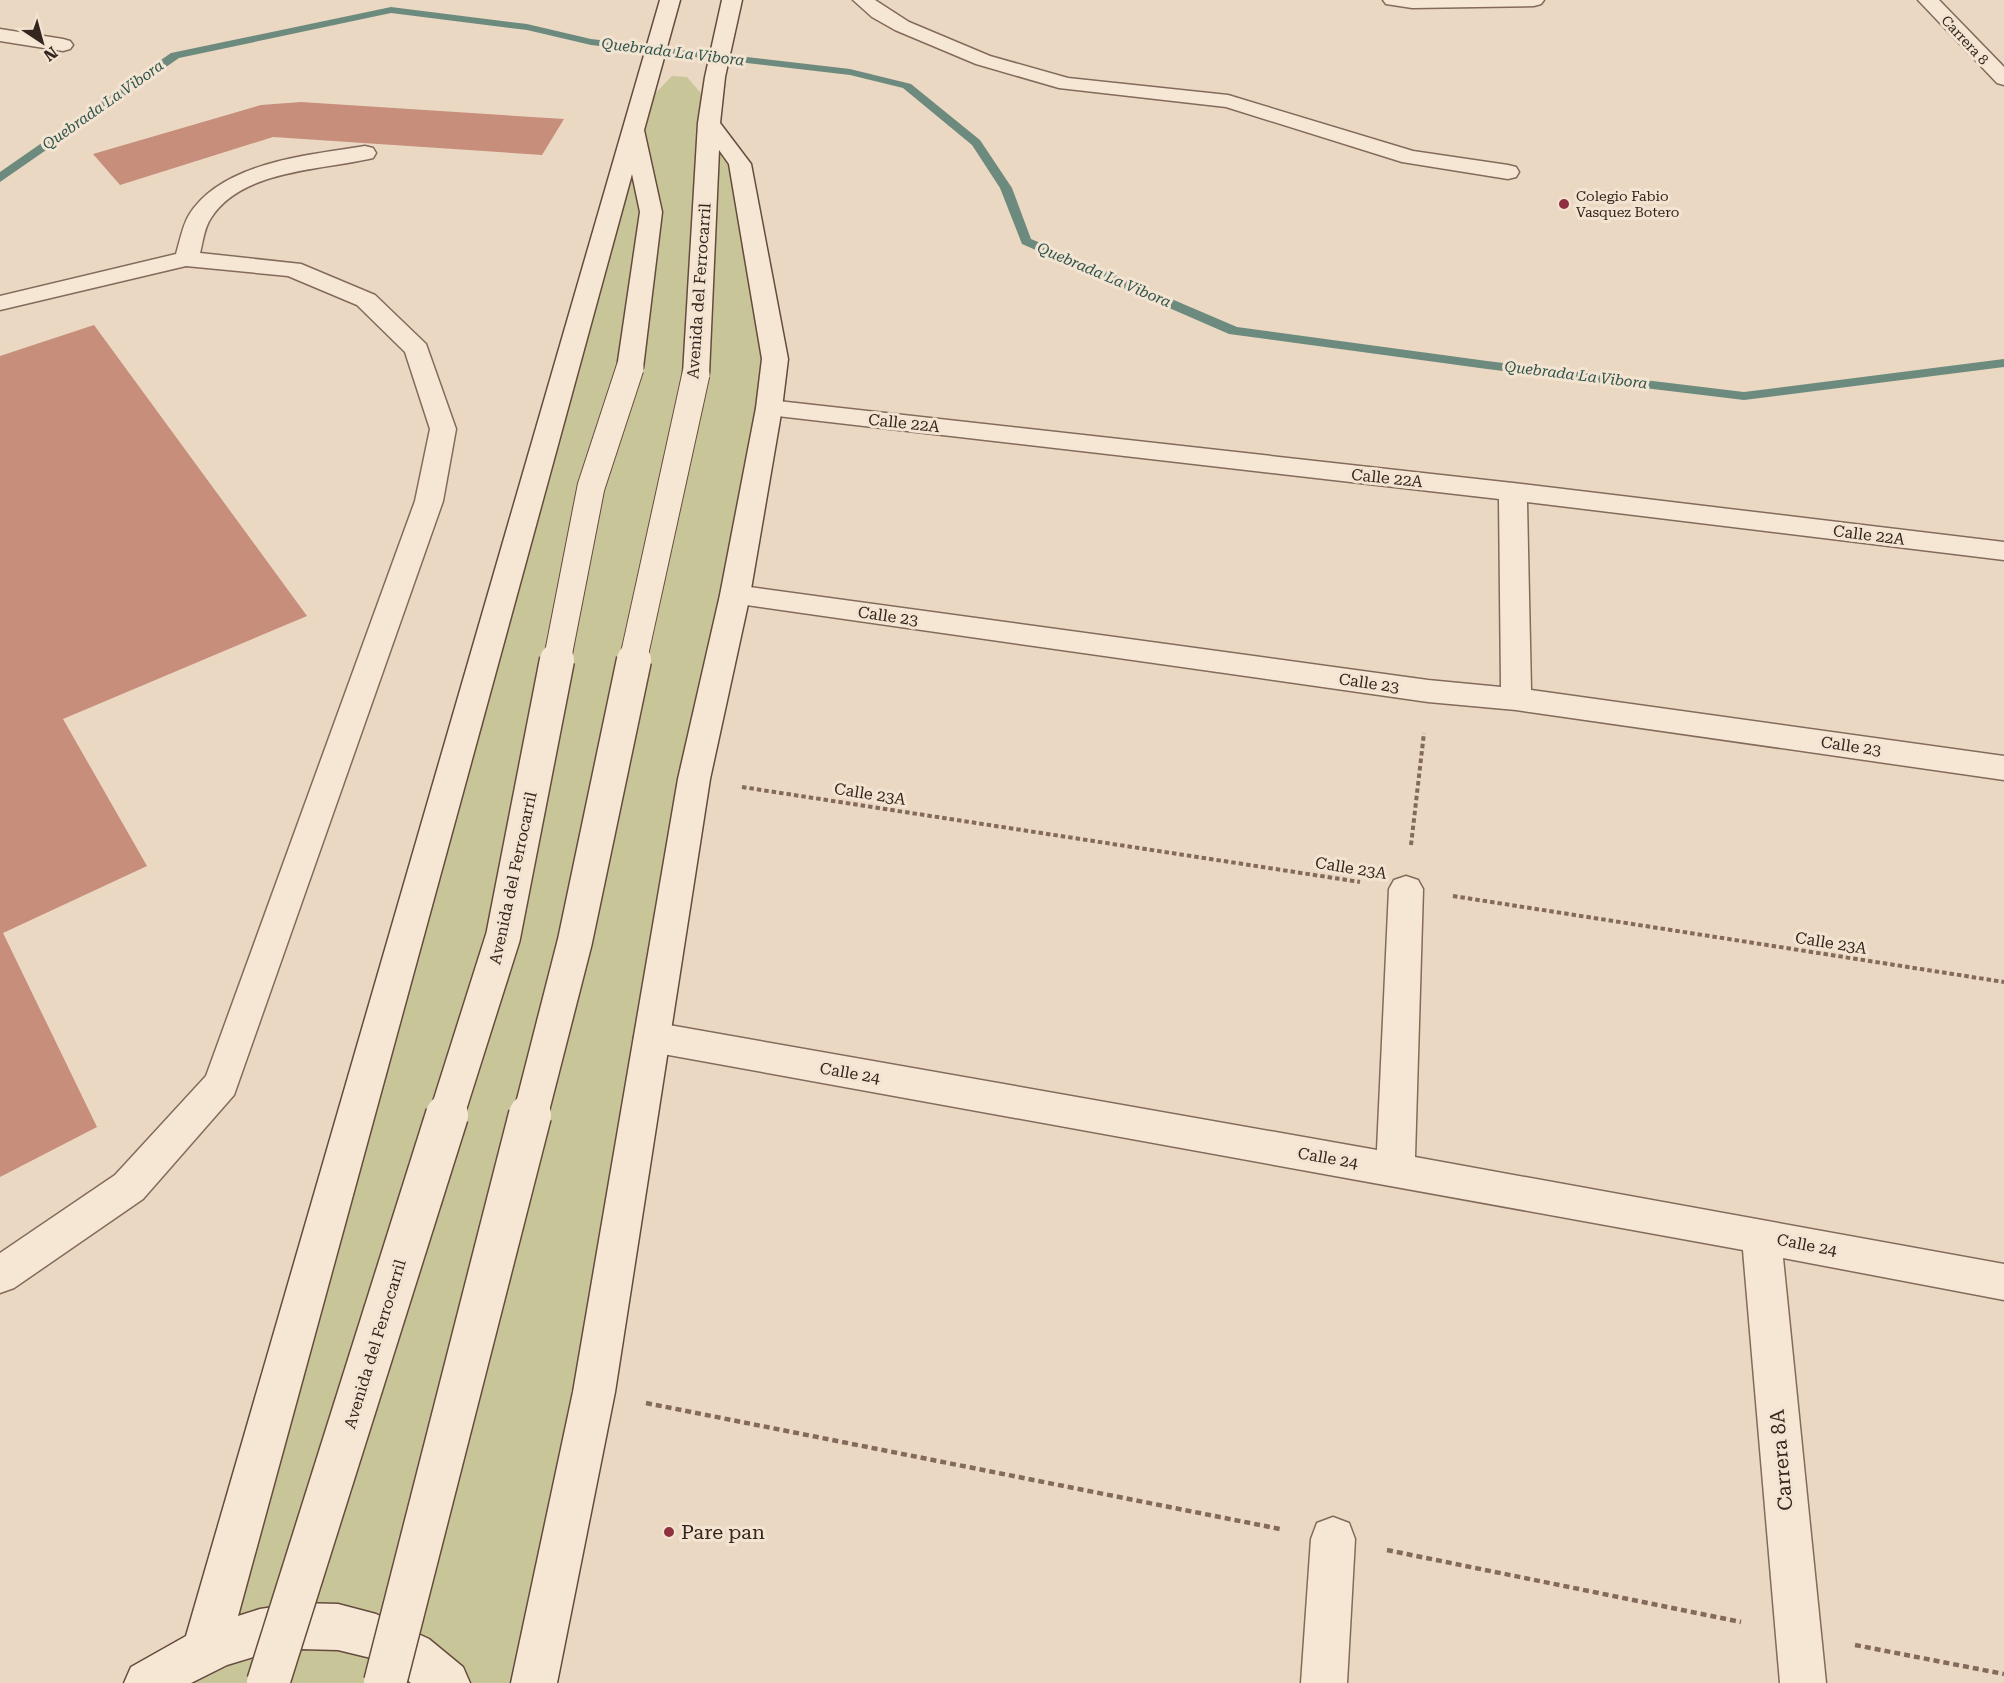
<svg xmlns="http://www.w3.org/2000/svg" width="2004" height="1683" viewBox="0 0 2004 1683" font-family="'Roboto Serif',serif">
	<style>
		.green { fill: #c8c598 }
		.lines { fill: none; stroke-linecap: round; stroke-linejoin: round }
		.stream { fill: #6c8b7e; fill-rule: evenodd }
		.building { fill: #c68e7b }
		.lane-casing { stroke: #846a5b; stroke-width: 3 }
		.street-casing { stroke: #846a5b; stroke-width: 3 }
		.secondary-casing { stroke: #654b3e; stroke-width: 3 }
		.path-far1 { stroke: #846a5b; stroke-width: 4; stroke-dasharray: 4.5 3; stroke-linecap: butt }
		.path { stroke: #846a5b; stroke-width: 4.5; stroke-dasharray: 6 4; stroke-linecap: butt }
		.lane { fill: #f6e7d5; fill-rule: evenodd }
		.street { fill: #f6e7d5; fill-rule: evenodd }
		.secondary { fill: #f6e7d5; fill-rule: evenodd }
		.secondary-bridge-far2-casing { stroke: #654b3e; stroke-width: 29; stroke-linecap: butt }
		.secondary-bridge-far1-casing { stroke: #654b3e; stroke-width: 37; stroke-linecap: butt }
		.secondary-bridge-casing { stroke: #654b3e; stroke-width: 45; stroke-linecap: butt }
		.secondary-bridge-far2 { stroke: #f6e7d5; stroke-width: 27 }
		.secondary-bridge-far1 { stroke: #f6e7d5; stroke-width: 34 }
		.secondary-bridge { stroke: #f6e7d5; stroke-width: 42 }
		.poi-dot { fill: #8f2f40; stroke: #f3e4d2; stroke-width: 2 }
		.labels { text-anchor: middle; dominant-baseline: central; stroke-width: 6; stroke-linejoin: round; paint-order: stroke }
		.far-street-label { font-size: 14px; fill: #34251e; stroke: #f3e4d2 }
		.far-poi-label { font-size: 14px; fill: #34251e; stroke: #f3e4d2; text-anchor: start }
		.far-water-label { font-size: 15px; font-style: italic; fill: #2e534b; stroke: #f3e4d2 }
		.street-label { font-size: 16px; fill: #34251e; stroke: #f3e4d2 }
		.near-street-label { font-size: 20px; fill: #34251e; stroke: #f3e4d2 }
		.near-poi-label { font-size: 20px; fill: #34251e; stroke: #f3e4d2; text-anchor: start }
	</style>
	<rect width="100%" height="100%" fill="#ebd8c3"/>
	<path class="green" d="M 672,76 L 687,77 L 711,105 L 740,164 L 775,359 L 534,1683 L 147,1683 L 205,1651 L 637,112 Z"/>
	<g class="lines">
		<path class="stream" d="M 391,7 L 527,24 L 591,39 L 850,69 L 911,84 L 980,140 L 1012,188 L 1031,239 L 1237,327 L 1487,361 L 1744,392 L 2004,359 L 2004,367 L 1744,400 L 1487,369 L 1229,334 L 1022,244 L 1000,188 L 972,145 L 903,88 L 850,75 L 591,45 L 527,30 L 391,13 L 179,58 L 0,182 L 0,172 L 171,53 Z"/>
	</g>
	<g class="building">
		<path d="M 301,102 L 564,119 L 542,155 L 273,137 L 120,185 L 93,154 L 261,105 Z"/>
		<path d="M 94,325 L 307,616 L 63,719 L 147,866 L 3,933 L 97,1127 L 0,1177 L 0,356 Z"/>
	</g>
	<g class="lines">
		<g class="lane-casing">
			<g id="lane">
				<path d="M 853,0 L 875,0 L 909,22 L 990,56 L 1068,78 L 1228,95 L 1413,151 L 1508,165 L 1516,167 L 1519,172 L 1516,177 L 1508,179 L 1402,162 L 1226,107 L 1059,88 L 976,64 L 895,30 L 872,17 Z"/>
				<path d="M 0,29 L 63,39 L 70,41 L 73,45 L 70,49 L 63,51 L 0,41 Z"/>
				<path d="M 365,146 L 373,148 L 376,153 L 373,158 C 324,170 242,169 211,218 C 204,228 203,242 200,253 L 301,264 L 375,295 L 426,344 L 456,429 L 443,501 L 234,1095 L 143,1199 L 14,1288 L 0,1293 L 0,1253 L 115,1175 L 206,1076 L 415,501 L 430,429 L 405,352 L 357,305 L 288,276 L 186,266 L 0,310 L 0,296 L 176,254 C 180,241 182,227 189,215 C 222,162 309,155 365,146 Z"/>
			</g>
		</g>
		<g class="street-casing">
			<g id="street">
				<path d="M 1383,0 L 1544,0 L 1541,4 L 1534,6 L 1412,8 L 1386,4 Z"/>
				<path d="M 1918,0 L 1939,0 L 2004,67 L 2004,85 L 1997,83 Z"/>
				<path d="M 769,400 L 1513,483 L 2004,542 L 2004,560 L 1527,502 L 1531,690 L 2004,756 L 2004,780 L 1516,710 L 1428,702 L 725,602 L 720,595 L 725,588 L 735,585 L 1428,680 L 1501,687 L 1499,499 L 760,414 L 756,408 L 760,402 Z"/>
				<path d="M 1406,876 L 1418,880 L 1423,889 L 1415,1157 L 2004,1264 L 2004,1300 L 1783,1258 L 1826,1683 L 1780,1683 L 1743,1250 L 652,1052 L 639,1048 L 634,1037 L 639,1026 L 652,1022 L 1377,1150 L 1389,889 L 1394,880 Z"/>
				<path d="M 1333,1517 L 1349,1523 L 1355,1539 L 1347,1683 L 1301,1683 L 1311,1539 L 1317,1523 Z"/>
			</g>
		</g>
		<g class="secondary-casing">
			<g id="secondary">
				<path d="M 660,0 L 680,0 L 644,130 L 662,212 L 643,368 L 639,373 L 630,376 L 621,373 L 617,368 L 640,212 L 632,174 L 238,1616 L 260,1609 L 300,1603 L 338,1604 L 376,1614 L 429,1639 L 463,1667 L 470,1683 L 411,1683 L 396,1671 L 371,1658 L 338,1650 L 300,1649 L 260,1655 L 227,1665 L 191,1683 L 124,1683 L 131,1667 L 186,1636 Z"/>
				<path d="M 722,0 L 742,0 L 725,77 L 720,123 L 751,164 L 788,359 L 782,408 L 750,595 L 710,779 L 615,1392 L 557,1683 L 511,1683 L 573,1392 L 678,779 L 720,595 L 756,408 L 762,359 L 729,164 L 719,150 L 709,374 L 705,379 L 696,382 L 687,379 L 683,374 L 698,123 L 705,77 Z"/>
			</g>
		</g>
		<g class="path-far1">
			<path d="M 742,787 L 1360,882"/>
			<path d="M 1411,845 L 1424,733"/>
			<path d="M 1453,896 L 2004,982"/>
		</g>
		<g class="path">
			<path d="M 646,1403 L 1280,1529"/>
			<path d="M 1387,1550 L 1741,1622"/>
			<path d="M 1855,1645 L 2004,1674"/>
		</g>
		<use href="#lane" class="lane"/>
		<use href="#street" class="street"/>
		<use href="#secondary" class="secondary"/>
		<g class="secondary-bridge-far2-casing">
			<g id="secondary-bridge-far2">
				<path d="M 557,661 L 591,487 L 630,368"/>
				<path d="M 633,661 L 696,374"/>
			</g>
		</g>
		<g class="secondary-bridge-far1-casing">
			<g id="secondary-bridge-far1">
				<path d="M 446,1117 L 503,937 L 557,660"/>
				<path d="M 530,1117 L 575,941 L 634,660"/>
			</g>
		</g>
		<g class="secondary-bridge-casing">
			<g id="secondary-bridge">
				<path d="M 268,1683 L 447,1115"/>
				<path d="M 385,1683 L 530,1115"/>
			</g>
		</g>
		<use href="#secondary-bridge-far2" class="secondary-bridge-far2"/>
		<use href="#secondary-bridge-far1" class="secondary-bridge-far1"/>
		<use href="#secondary-bridge" class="secondary-bridge"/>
	</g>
	<g class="poi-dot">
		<circle cx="1564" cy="204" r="6"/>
		<circle cx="669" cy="1532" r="6"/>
	</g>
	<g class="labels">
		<g class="far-street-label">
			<text transform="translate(1965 40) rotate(47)">Carrera 8</text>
		</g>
		<g class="far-poi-label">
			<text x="1576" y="196">Colegio Fabio<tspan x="1576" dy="16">Vasquez Botero</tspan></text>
		</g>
		<g class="far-water-label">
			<text transform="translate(673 52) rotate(7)">Quebrada La Vibora</text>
			<text transform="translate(103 105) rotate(-35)">Quebrada La Vibora</text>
			<text transform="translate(1104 275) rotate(23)">Quebrada La Vibora</text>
			<text transform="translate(1576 375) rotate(7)">Quebrada La Vibora</text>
		</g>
		<g class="street-label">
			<text transform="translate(699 291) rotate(-86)">Avenida del Ferrocarril</text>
			<text transform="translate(904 423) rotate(6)">Calle 22A</text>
			<text transform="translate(1387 478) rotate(6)">Calle 22A</text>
			<text transform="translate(1869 535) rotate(7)">Calle 22A</text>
			<text transform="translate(888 616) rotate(8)">Calle 23</text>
			<text transform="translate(1369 683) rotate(8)">Calle 23</text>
			<text transform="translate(1851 746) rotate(8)">Calle 23</text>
			<text transform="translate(870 794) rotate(9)">Calle 23A</text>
			<text transform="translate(1351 868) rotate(9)">Calle 23A</text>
			<text transform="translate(513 878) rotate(-78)">Avenida del Ferrocarril</text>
			<text transform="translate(1831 943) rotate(9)">Calle 23A</text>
			<text transform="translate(850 1073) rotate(10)">Calle 24</text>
			<text transform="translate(1328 1158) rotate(10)">Calle 24</text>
			<text transform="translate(1807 1245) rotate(11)">Calle 24</text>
			<text transform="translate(375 1344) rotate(-73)">Avenida del Ferrocarril</text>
		</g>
		<g class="near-street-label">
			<text transform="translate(1781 1460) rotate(-95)">Carrera 8A</text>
		</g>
		<g class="near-poi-label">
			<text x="681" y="1532">Pare pan</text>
		</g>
	</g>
	<g transform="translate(42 42) rotate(144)" stroke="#f3e4d2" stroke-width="4.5" paint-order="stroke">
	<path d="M0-4.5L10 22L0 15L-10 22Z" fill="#34251e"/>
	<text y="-9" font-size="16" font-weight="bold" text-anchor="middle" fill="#34251e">N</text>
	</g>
</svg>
